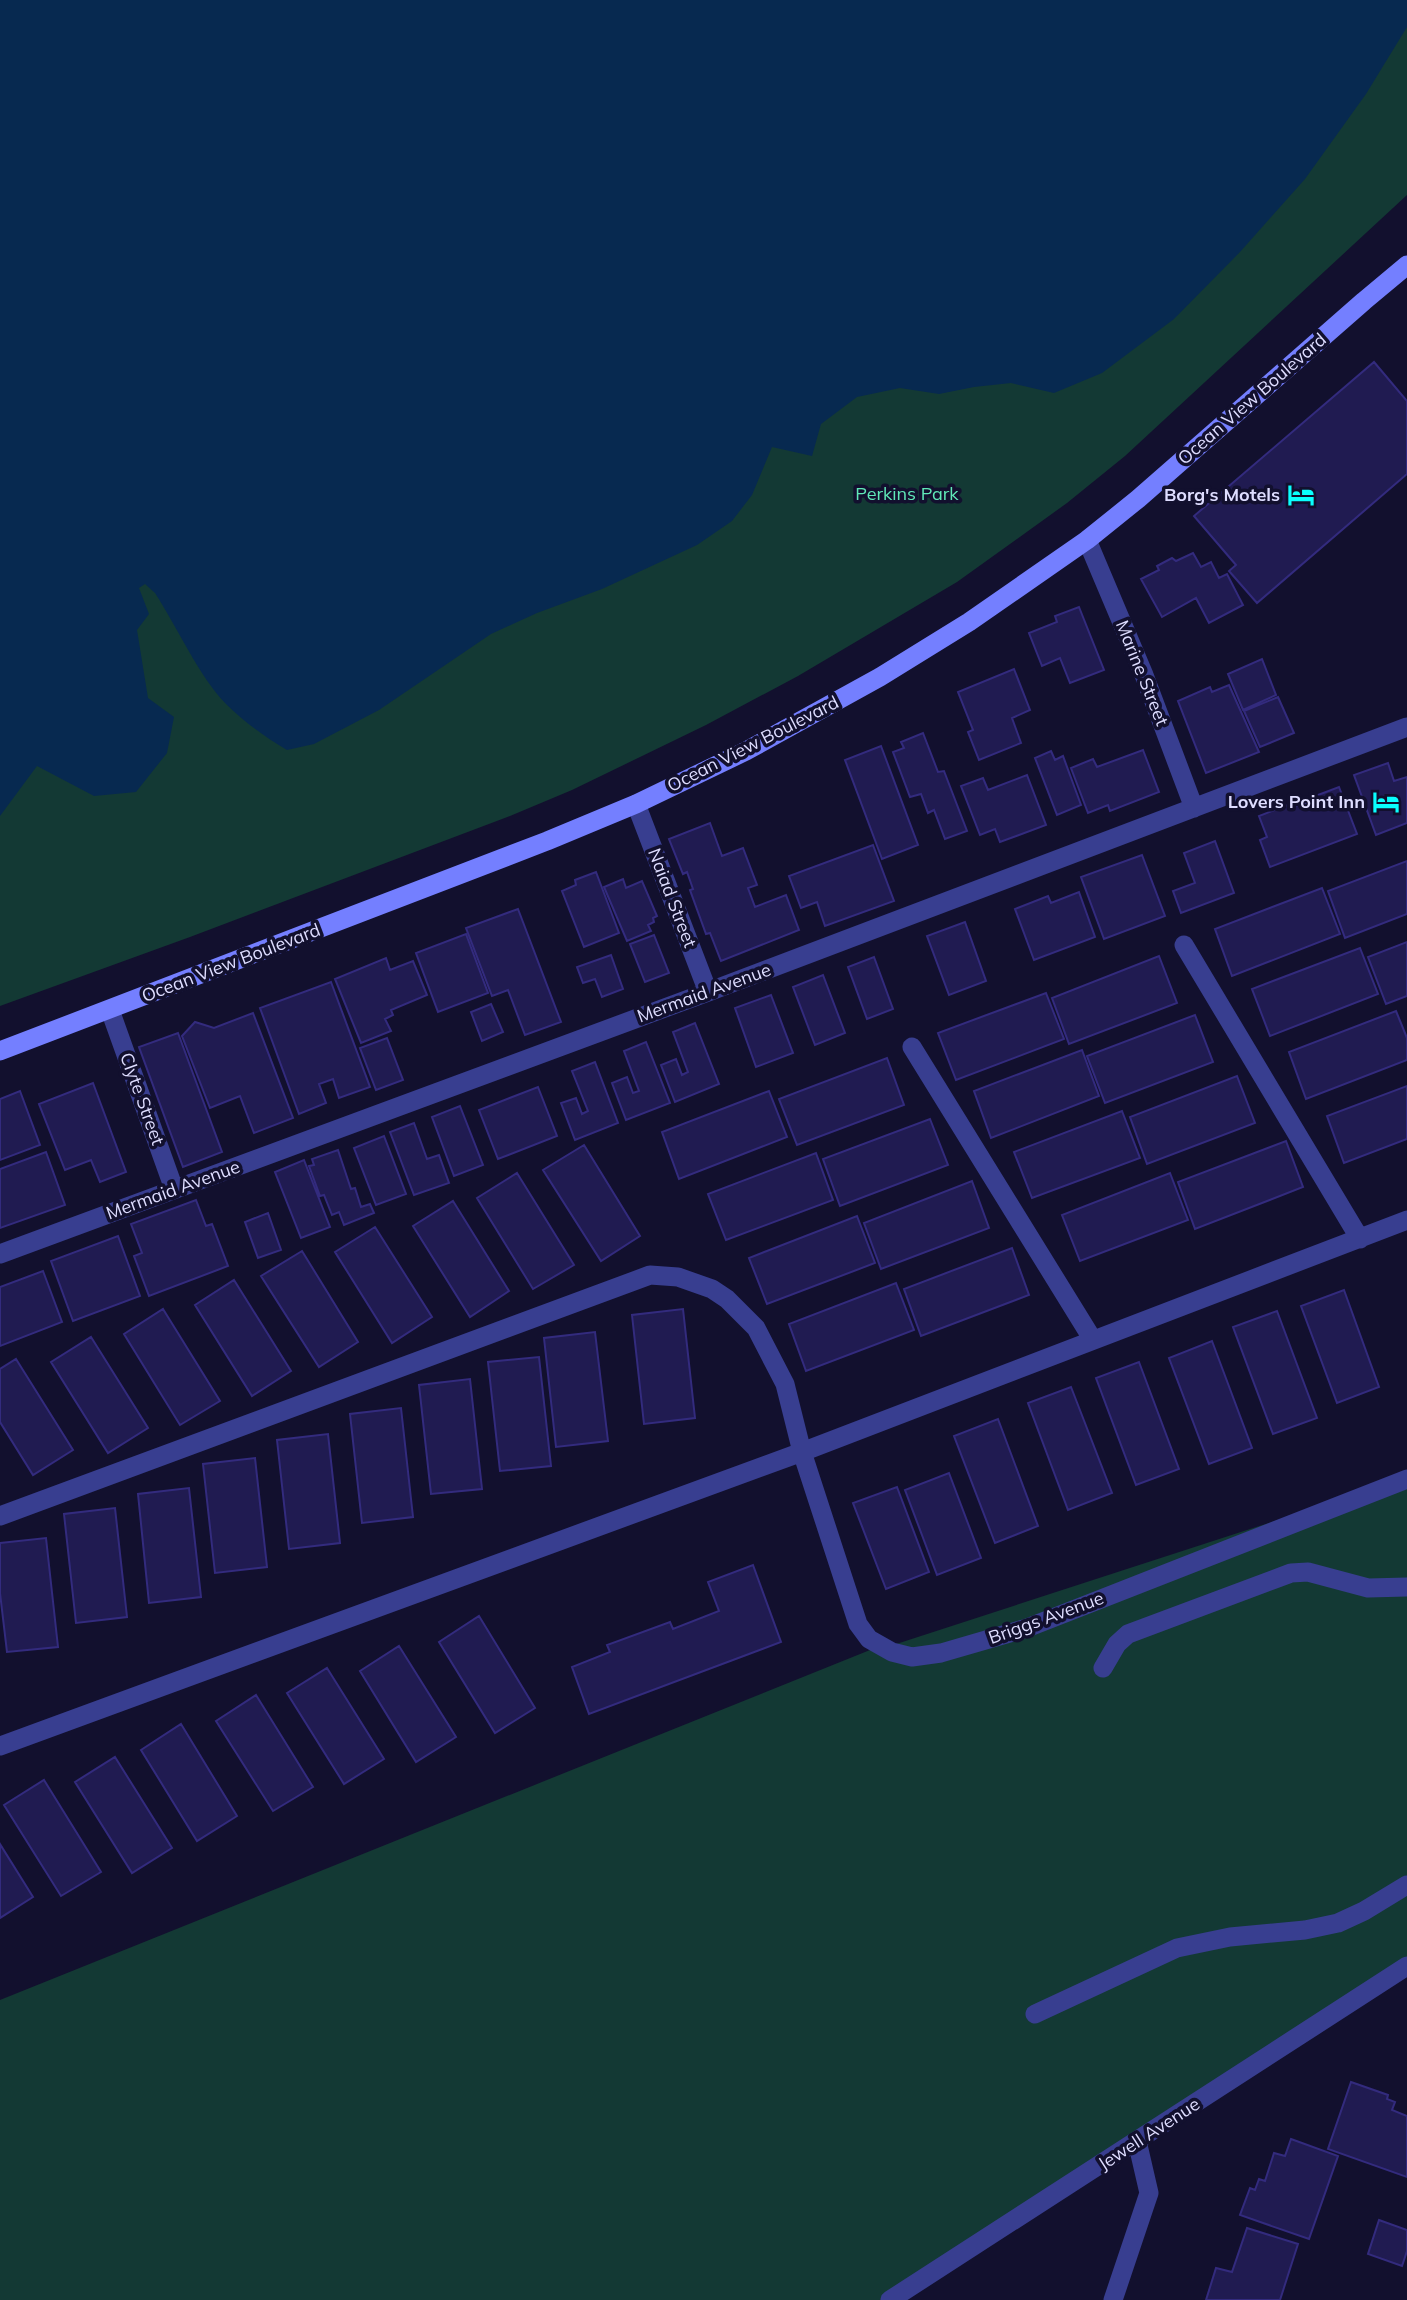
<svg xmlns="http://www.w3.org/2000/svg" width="1407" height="2300" font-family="Mulish,sans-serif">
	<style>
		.green { fill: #133934 }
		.water { fill: #072950 }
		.building { fill: #201b51; stroke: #332b7e; stroke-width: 2 }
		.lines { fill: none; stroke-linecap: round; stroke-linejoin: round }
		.service { stroke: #383e90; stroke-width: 19 }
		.minor { stroke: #383e90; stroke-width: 19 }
		.secondary { stroke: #747fff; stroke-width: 19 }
		.labels { text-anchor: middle; stroke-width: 7; stroke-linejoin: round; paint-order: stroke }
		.street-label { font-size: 18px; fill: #deddff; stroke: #12102e }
		.park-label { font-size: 18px; fill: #60e9b8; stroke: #12102e }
		.poi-label { font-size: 18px; font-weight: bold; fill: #deddff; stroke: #12102e; text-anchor: end }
	</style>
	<rect width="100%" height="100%" fill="#12102e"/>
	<!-- green -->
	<path class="green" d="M0,0h1407v195l-282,261 -58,47 -110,79 -159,94 -92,49 -134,65 -62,26 -320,121 -190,69z
		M1407,1478v490l-517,332h-890v-300l880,-354 4,2z"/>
	<!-- water -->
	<path class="water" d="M0,0h1407v27l-41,67 -61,85 -65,73 -66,67 -72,54 -48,20 -43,-10 -37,4 -35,7 -39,-6 -43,9 -36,27 -9,32 -40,-9 -20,48 -20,26 -35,24 -95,44 -65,24 -46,21 -112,76 -65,34 -27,6c-21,-12 -44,-29 -61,-46 -26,-26 -50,-79 -71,-111l-10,-9 -6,4 10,26 -12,16 11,68 26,19 -7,36 -31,39 -42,4 -57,-30 -37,50z"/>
	<!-- building -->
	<path class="building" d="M1374,362l33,39v73l-150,129 -28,-32 7,-6 -42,-49z
		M1193,553l8,14 10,-5 8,16 8,-4 16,31 -34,18 -13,-25 -34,19 -21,-38 18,-9 -2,-4 15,-8 4,3z
		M1079,607l25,63 -34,13 -10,-25 -18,8 -13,-33 28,-11 -2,-6z
		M1262,659l14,36 -33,15 -15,-36z
		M1014,669l16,41 -18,8 9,25 -42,17 -11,-28 5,-2 -15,-38z
		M1229,685l30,67 -53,21 -28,-72 32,-14 2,5z
		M1278,697l16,36 -34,14 -16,-36z
		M923,733l15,39 6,-1 23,60 -22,8 -11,-29 -6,3 -7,-19 -11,3 -17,-45 11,-4 -3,-6z
		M881,746l37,99 -36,14 -37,-99z
		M1143,750l16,42 -49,19 -2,-6 -20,8 -17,-45 22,-9 4,8z
		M1051,751l4,9 8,-4 18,49 -24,10 -22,-57z
		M1388,763l6,18 13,-4v46l-31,12 -22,-60z
		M1027,775l19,50 -46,17 -5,-13 -15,6 -19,-49 22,-8 5,12z
		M1339,787l18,47 -87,33 -10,-27 7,-3 -8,-21 34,-13 1,4 16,-6v-3z
		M710,823l12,33 21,-8 14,37 -9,3 7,19 31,-12 13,35 -78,31 -11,-28 -4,1 -16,-44 3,-1 -6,-17 -4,2 -14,-35z
		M1215,841l19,52 -53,20 -8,-22 22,-8 -11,-30z
		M873,845l21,56 -69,25 -8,-24 -16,6 -12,-32z
		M1142,855l23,61 -61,23 -23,-62z
		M1407,861v53l-62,24 -17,-47z
		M596,872l23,61 -35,14 -22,-56 14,-6 -1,-5z
		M623,879l3,9 16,-7 15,35 -4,2 1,4 -6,3 3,6 -24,10 -23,-54z
		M1322,888l18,46 -108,42 -17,-47z
		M1079,892l16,45 -61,23 -19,-51 33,-13 3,7z
		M518,909l43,113 -36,13 -17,-45 -16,6 -26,-68z
		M965,922l21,59 -37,14 -22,-59z
		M466,934l22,59 -50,19 -22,-59z
		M654,935l15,38 -24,9 -15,-38z
		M1407,942v54l-21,8 -18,-47z
		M1360,948l18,46 -108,42 -18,-47z
		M611,955l12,34 -21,8 -7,-18 -12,4 -6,-16z
		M1159,956l18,47 -108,41 -17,-46z
		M874,957l19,52 -26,10 -19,-52z
		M386,958l4,12 23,-9 14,34 -36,15 2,5 -8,4 6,12 -30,12 -26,-64z
		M823,975l22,58 -30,12 -22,-58z
		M331,982l39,105 -31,11 -6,-19 -14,5 7,19 -27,11 -39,-106z
		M1046,993l18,46 -108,41 -18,-47z
		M771,995l22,58 -37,14 -21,-59z
		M491,1004l12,28 -21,9 -11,-29z
		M1396,1011l11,27v22l-101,39 -17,-47z
		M253,1013l40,105 -39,15 -14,-37 -30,12 -28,-72 13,-14 19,6z
		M1195,1015l18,47 -108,41 -18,-47z
		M695,1023l24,61 -44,18 -14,-37 15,-6 6,16 6,-3 -15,-40z
		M178,1033l44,119 -39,15 -44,-120z
		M387,1038l16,42 -27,10 -16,-42z
		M646,1042l24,61 -44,17 -14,-37 15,-6 6,16 6,-2 -15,-40z
		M1082,1050l17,46 -108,42 -17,-47z
		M887,1058l17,47 -107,40 -18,-46z
		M595,1062l23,61 -43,17 -14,-37 15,-5 6,16 6,-3 -16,-40z
		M1237,1076l18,47 -108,41 -17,-47z
		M93,1083l33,89 -26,10 -9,-22 -26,10 -26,-66z
		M1407,1086v53l-63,24 -17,-47z
		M538,1087l19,49 -59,23 -19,-49z
		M20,1091l20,54 -40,15v-61z
		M769,1091l18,46 -108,42 -17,-47z
		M460,1106l23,59 -29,11 -22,-59z
		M1122,1111l18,47 -108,40 -18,-46z
		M930,1119l18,46 -108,41 -17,-47z
		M414,1123l13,36 12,-4 10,28 -35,12 -24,-63z
		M384,1136l22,58 -30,11 -22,-57z
		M1286,1141l17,46 -108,42 -17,-47z
		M584,1145l56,91 -39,25 -58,-91z
		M338,1150l13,39 4,-1 6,19 9,-3 4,9 -30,12 -5,-13 -7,3 -8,-20 -4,1 -11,-30 5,-1 -2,-6z
		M46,1152l19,53 -65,23v-59z
		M816,1153l17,47 -107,40 -18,-46z
		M304,1160l26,67 -29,11 -26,-66z
		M517,1173l57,92 -41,24 -56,-91z
		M1170,1173l18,47 -108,41 -18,-46z
		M972,1181l17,47 -108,41 -17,-46z
		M196,1200l10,26 6,-2 16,42 -79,30 -15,-40 8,-3 -11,-29z
		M453,1201l56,90 -39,26 -57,-91z
		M268,1213l13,37 -23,8 -13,-36z
		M857,1216l18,47 -108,41 -18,-46z
		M375,1227l57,90 -40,26 -57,-91z
		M118,1236l22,60 -67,25 -22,-60z
		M1012,1248l17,47 -108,41 -17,-47z
		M302,1251l56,91 -39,25 -58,-91z
		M43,1271l19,51 -62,24v-59z
		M234,1280l57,91 -39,25 -57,-91z
		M896,1283l18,47 -108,41 -17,-47z
		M1344,1290l35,97 -42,16 -36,-97z
		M163,1309l57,92 -40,24 -56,-91z
		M683,1309l12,109 -51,6 -12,-109z
		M1277,1311l40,107 -44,16 -40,-107z
		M595,1332l13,109 -52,6 -12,-109z
		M91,1337l57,91 -40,25 -57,-91z
		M1212,1341l40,107 -43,16 -40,-106z
		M539,1357l12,109 -51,5 -12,-109z
		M16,1359l57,91 -40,25 -33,-53v-53z
		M1139,1362l40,107 -43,16 -40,-107z
		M470,1379l12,110 -51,5 -12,-109z
		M1071,1387l41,106 -44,17 -40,-107z
		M401,1408l12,109 -51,6 -12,-109z
		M998,1419l40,107 -43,17 -41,-107z
		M328,1434l12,109 -51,6 -12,-109z
		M255,1458l12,109 -52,6 -12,-109z
		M949,1473l32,85 -44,17 -32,-85z
		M897,1487l32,85 -43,17 -33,-86z
		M189,1488l12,109 -52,6 -11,-109z
		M115,1508l12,109 -51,6 -12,-109z
		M46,1538l12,109 -51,5 -7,-59v-50z
		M753,1565l28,77 -192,72 -17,-47 38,-15 -3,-7 63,-23 3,7 46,-18 -11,-29z
		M479,1616l56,92 -40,25 -56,-91z
		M399,1646l57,91 -40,25 -56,-91z
		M327,1668l57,91 -40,25 -57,-91z
		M256,1695l57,92 -40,24 -57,-90z
		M181,1724l56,92 -40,25 -56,-91z
		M115,1757l57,91 -40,25 -57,-91z
		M44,1780l57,92 -40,24 -57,-91z
		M0,1844l33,53 -33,21z
		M1351,2082l37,13 -1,4 8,3 -3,8 15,6v61l-79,-28z
		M1291,2139l47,17 -29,83 -69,-24 10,-27 5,2 4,-11 6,2 9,-28 11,3z
		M1379,2220l28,10v21l-5,15 -34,-12z
		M1247,2228l51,16 -18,56h-74l10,-32 16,4z"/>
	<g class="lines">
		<!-- service -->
		<path class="service" d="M1103,1668l14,-24 11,-10 163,-61 17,-1 60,16 39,-1
			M1035,2014l142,-66 53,-11 75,-7 33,-7 26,-12 43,-26"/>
		<!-- minor -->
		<path class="minor" d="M1087,540l57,135 50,133
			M636,804l72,188
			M1184,945l176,294
			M110,1010l64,179
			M912,1047l181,293
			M0,1254l708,-262 699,-265
			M0,1516l650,-241 28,2 34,12 15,10 29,29 29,56 17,68 56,172 11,15 23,13 20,5 29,-4 86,-25 380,-149
			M0,1746l802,-294 605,-232
			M890,2300l517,-334
			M1113,2300l36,-107 -12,-52"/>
		<!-- secondary -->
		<path class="secondary" d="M0,1051l547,-210 89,-37 110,-53 134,-74 89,-55 118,-82 51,-41 226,-198 43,-36"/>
	</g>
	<!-- icons -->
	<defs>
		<symbol id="hotel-bare" viewBox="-9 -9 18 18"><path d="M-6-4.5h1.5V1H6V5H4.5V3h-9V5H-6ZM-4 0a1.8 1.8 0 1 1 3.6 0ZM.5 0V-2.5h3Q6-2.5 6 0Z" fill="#09fffe" stroke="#12102e" stroke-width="2.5" paint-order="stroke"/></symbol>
	</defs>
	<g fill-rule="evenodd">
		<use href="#hotel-bare" x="1282" y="476" width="38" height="38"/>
		<use href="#hotel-bare" x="1367" y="783" width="38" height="38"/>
	</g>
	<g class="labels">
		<!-- street labels -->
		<g class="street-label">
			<text transform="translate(1252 399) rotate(-41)" y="6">Ocean View Boulevard</text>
			<text transform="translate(1142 673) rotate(68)" y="6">Marine Street</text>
			<text transform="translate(753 744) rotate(-27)" y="6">Ocean View Boulevard</text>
			<text transform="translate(672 898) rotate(69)" y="6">Naiad Street</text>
			<text transform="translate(231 963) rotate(-21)" y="6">Ocean View Boulevard</text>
			<text transform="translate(704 993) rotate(-20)" y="6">Mermaid Avenue</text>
			<text transform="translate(142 1099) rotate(70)" y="6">Clyte Street</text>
			<text transform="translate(173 1190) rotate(-20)" y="6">Mermaid Avenue</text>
			<text transform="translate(1046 1618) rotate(-20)" y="6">Briggs Avenue</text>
			<text transform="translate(1149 2134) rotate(-33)" y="6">Jewell Avenue</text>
		</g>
		<!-- park labels -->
		<g class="park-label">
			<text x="907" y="500">Perkins Park</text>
		</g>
		<!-- poi labels -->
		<g class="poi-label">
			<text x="1280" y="501">Borg's Motels</text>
			<text x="1365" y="808">Lovers Point Inn</text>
		</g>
	</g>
</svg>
